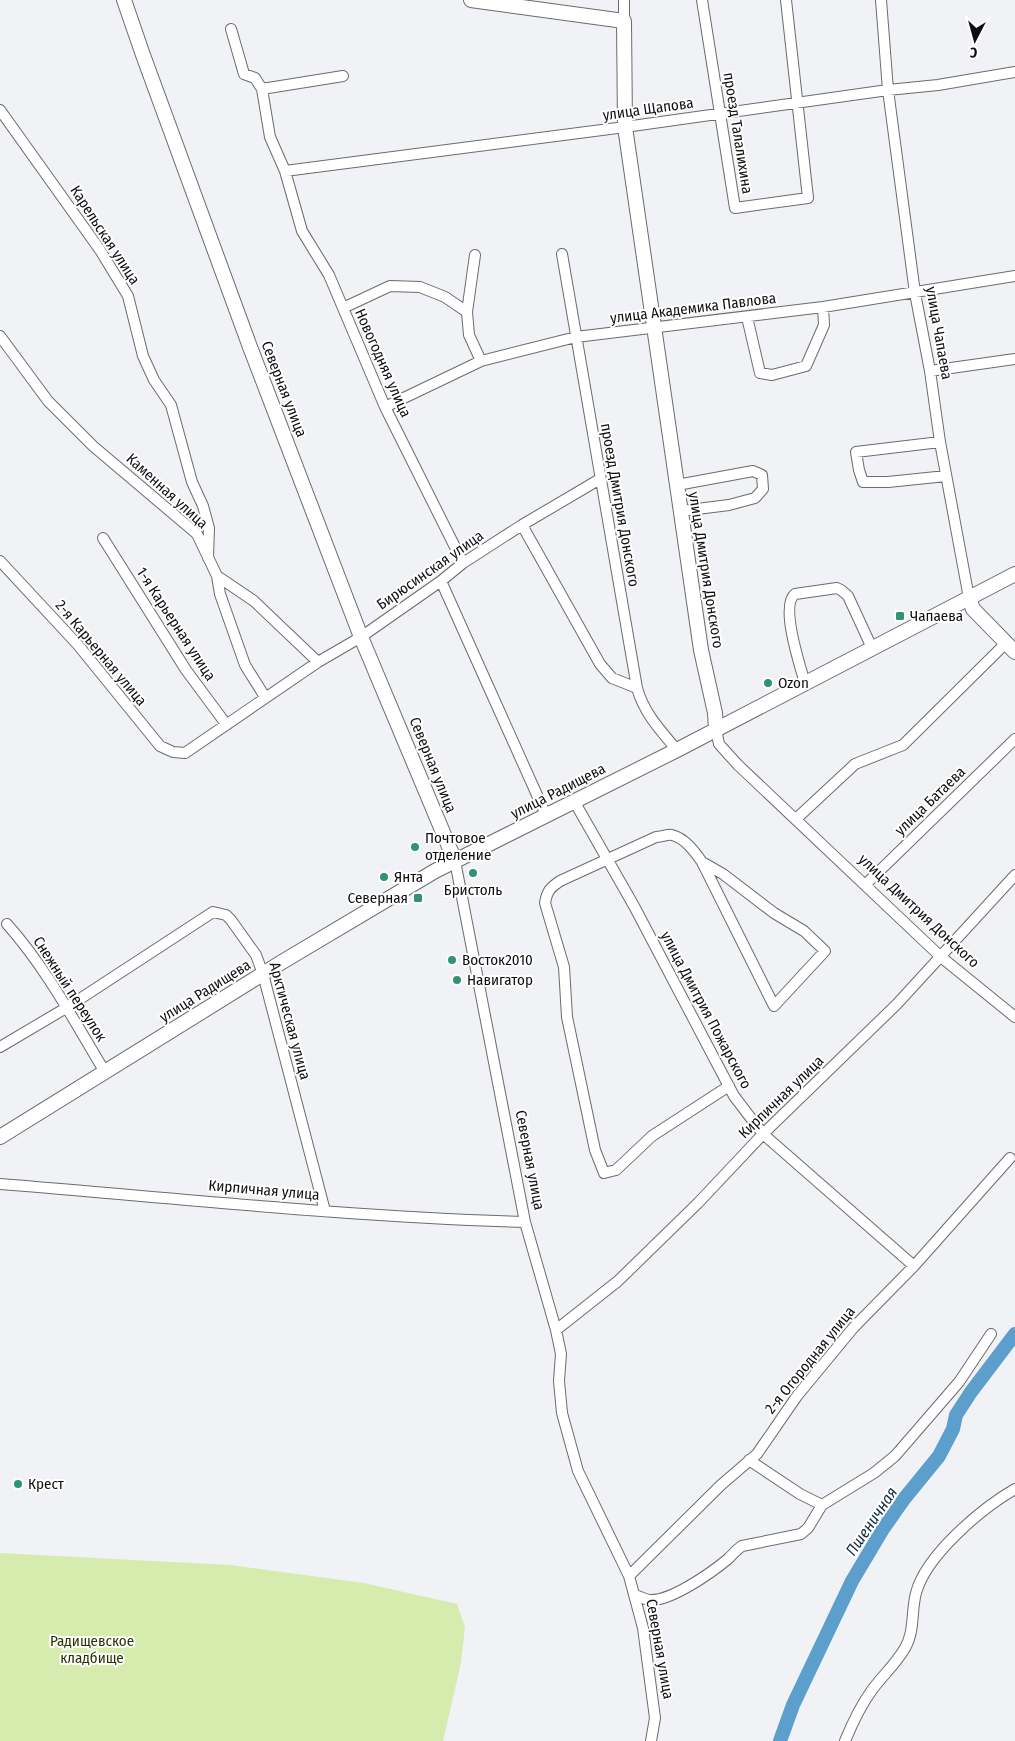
<svg xmlns="http://www.w3.org/2000/svg" width="1015" height="1741" font-family="'Fira Sans Condensed',sans-serif">
	<style>
		.green { fill: #d6ecae }
		.lines { fill: none; stroke-linecap: round; stroke-linejoin: round }
		.river { stroke: #5c9fcc; stroke-width: 14 }
		.street-casing { stroke: #6a6b6d; stroke-width: 12 }
		.secondary-casing { stroke: #6a6b6d; stroke-width: 16 }
		.street { stroke: #fff; stroke-width: 10 }
		.secondary { stroke: #fff; stroke-width: 14 }
		.poi-dot { fill: #2f9470; stroke: #fff; stroke-width: 2 }
		.labels { text-anchor: middle; stroke-width: 4; stroke-linejoin: round; paint-order: stroke }
		.street-label { font-size: 15px; fill: #0f0f10; stroke: #fff }
		.poi-label { font-size: 15px; fill: #0f0f10; stroke: #fff; text-anchor: start }
		.park-label { font-size: 15px; fill: #273500; stroke: #fff }
		.water-label { font-size: 16px; font-style: italic; fill: #0f2d41; stroke: #fff }
	</style>
	<rect width="100%" height="100%" fill="#f1f2f5"/>
	<!-- green -->
	<path class="green" d="M0,1553l230,12 134,18 93,21 8,23 -4,36 -18,78h-443z"/>
	<g class="lines">
		<!-- river -->
		<path class="river" d="M780,1741l13,-36 59,-124 31,-52 21,-30 35,-43 14,-27 3,-14 15,-23 44,-58"/>
		<defs>
			<path id="street" d="M702,0l33,208 73,-10 -22,-198
				M881,0l7,90 27,203 15,78 10,71 29,156
				M624,21v-21
				M231,29l13,45 11,4 7,11 8,48 15,34 17,60 27,44 56,132 78,156
				M262,89l81,-13
				M0,110l100,140 28,46 15,60 11,24 17,25 21,77 11,24 6,22 -1,30
				M285,171l340,-44 263,-37 50,-5 77,-13
				M562,254l75,434c7,25 23,42 40,62
				M475,255l-8,57 2,23 12,26
				M343,308l47,-22 30,1 25,10 22,15
				M747,317l13,56 12,2 34,-9 18,-41 -1,-18
				M0,336l48,65 45,45 104,88 20,42 3,18 25,71 20,32
				M930,371l85,-12
				M385,407l96,-46 95,-24 247,-30 192,-31
				M940,442l-84,10 3,18 4,12h25l58,-6
				M677,485l76,-14 9,4 1,14 -8,9 -26,7 -48,6
				M522,525l78,-46
				M103,538l83,132 40,54
				M0,561l78,84 82,101 13,6 12,1 133,-91 43,-25 80,-56 22,-18 59,-38 78,139 12,14 25,10
				M217,576l37,25 64,61
				M441,581l105,234
				M805,683c-5,-17 -25,-78 -10,-89l42,-6 4,2 7,6 24,52
				M716,729l3,15 19,21 203,192 74,60
				M574,801l60,105 100,190 29,38 151,132
				M796,819l59,-55 48,-19 102,-101
				M455,861l70,361 31,108 5,24 -2,27 3,32 16,58 51,105 14,52 12,90 -4,23
				M702,862c-7,-10 -17,-24 -30,-27 -4,-1 -11,2 -16,2l-96,44c-10,7 -13,10 -15,22l19,64 3,50 28,133 9,23 12,-3 36,-34 77,-50
				M702,862l21,12 51,39 30,18 21,20 -51,55z
				M865,885l150,-146
				M7,924c40,45 67,97 98,148
				M0,1047l66,-39 147,-96 13,3 5,5 25,35 7,19 62,237
				M0,1184c175,14 350,33 525,38
				M556,1330l62,-49 80,-78 65,-69 134,-130 118,-129
				M749,1460l51,34 22,11
				M629,1576l92,-91 36,-31 40,-58 57,-69 60,-61 96,-108
				M634,1595c5,1 10,4 15,5 21,2 62,-27 79,-41 5,-5 8,-9 14,-13l59,-12 7,-6 14,-23 52,-32 21,-17 64,-74 32,-48
				M845,1741c7,-17 16,-36 27,-51 10,-14 24,-26 33,-42 10,-17 6,-37 11,-55 10,-38 66,-85 99,-104"/>
			<path id="secondary" d="M124,0l19,55 107,292 111,290 94,224
				M471,0l153,21 1,106 76,523 14,63 1,16
				M969,598l4,11 42,43
				M0,1137l282,-175 153,-91 242,-121 338,-176"/>
		</defs>
		<!-- street casing -->
		<use href="#street" class="street-casing"/>
		<!-- secondary casing -->
		<use href="#secondary" class="secondary-casing"/>
		<!-- street -->
		<use href="#street" class="street"/>
		<!-- secondary -->
		<use href="#secondary" class="secondary"/>
	</g>
	<!-- markers -->
	<g class="poi-dot">
		<rect x="895" y="611" width="10" height="10" rx="2.5"/>
		<circle cx="768" cy="683" r="5"/>
		<circle cx="415" cy="847" r="5"/>
		<circle cx="473" cy="873" r="5"/>
		<circle cx="384" cy="877" r="5"/>
		<rect x="413" y="893" width="10" height="10" rx="2.5"/>
		<circle cx="452" cy="960" r="5"/>
		<circle cx="457" cy="980" r="5"/>
		<circle cx="18" cy="1484" r="5"/>
	</g>
	<g class="labels">
		<!-- street labels -->
		<g class="street-label">
			<text transform="translate(648 109) rotate(-8)" y="5">улица Щапова</text>
			<text transform="translate(738 133) rotate(81)" y="5">проезд Талалихина</text>
			<text transform="translate(105 235) rotate(57)" y="5">Карельская улица</text>
			<text transform="translate(693 308) rotate(-7)" y="5">улица Академика Павлова</text>
			<text transform="translate(939 333) rotate(80)" y="5">улица Чапаева</text>
			<text transform="translate(383 363) rotate(66)" y="5">Новогодняя улица</text>
			<text transform="translate(284 389) rotate(69)" y="5">Северная улица</text>
			<text transform="translate(167 491) rotate(42)" y="5">Каменная улица</text>
			<text transform="translate(620 505) rotate(80)" y="5">проезд Дмитрия Донского</text>
			<text transform="translate(430 570) rotate(-35)" y="5">Бирюсинская улица</text>
			<text transform="translate(706 570) rotate(81)" y="5">улица Дмитрия Донского</text>
			<text transform="translate(176 624) rotate(57)" y="5">1-я Карьерная улица</text>
			<text transform="translate(101 653) rotate(50)" y="5">2-я Карьерная улица</text>
			<text transform="translate(433 765) rotate(68)" y="5">Северная улица</text>
			<text transform="translate(558 791) rotate(-27)" y="5">улица Радищева</text>
			<text transform="translate(930 801) rotate(-44)" y="5">улица Батаева</text>
			<text transform="translate(919 911) rotate(43)" y="5">улица Дмитрия Донского</text>
			<text transform="translate(70 989) rotate(57)" y="5">Снежный переулок</text>
			<text transform="translate(205 991) rotate(-32)" y="5">улица Радищева</text>
			<text transform="translate(706 1010) rotate(62)" y="5">улица Дмитрия Пожарского</text>
			<text transform="translate(290 1021) rotate(75)" y="5">Арктическая улица</text>
			<text transform="translate(781 1097) rotate(-44)" y="5">Кирпичная улица</text>
			<text transform="translate(530 1160) rotate(79)" y="5">Северная улица</text>
			<text transform="translate(264 1190) rotate(5)" y="5">Кирпичная улица</text>
			<text transform="translate(810 1360) rotate(-51)" y="5">2-я Огородная улица</text>
			<text transform="translate(660 1649) rotate(80)" y="5">Северная улица</text>
		</g>
		<!-- poi labels -->
		<g class="poi-label">
			<text x="910" y="621">Чапаева</text>
			<text x="778" y="688">Ozon</text>
			<text x="425" y="843">Почтовое<tspan x="425" dy="17">отделение</tspan></text>
			<text x="394" y="882">Янта</text>
			<text x="473" y="895" text-anchor="middle">Бристоль</text>
			<text x="408" y="903" text-anchor="end">Северная</text>
			<text x="462" y="965">Восток2010</text>
			<text x="467" y="985">Навигатор</text>
			<text x="28" y="1489">Крест</text>
		</g>
		<!-- park labels -->
		<g class="park-label">
			<text x="92" y="1646">Радищевское<tspan x="92" dy="17">кладбище</tspan></text>
		</g>
		<!-- water labels -->
		<g class="water-label">
			<text transform="translate(871 1521) rotate(-56)" y="6">Пшеничная</text>
		</g>
	</g>
	<!-- north arrow -->
	<g transform="translate(975 40) rotate(186)" stroke="#ffffff" stroke-width="4" paint-order="stroke">
	<path d="M0-4L9 19L0 12L-9 19Z" fill="#0f0f10"/>
	<text y="-8" font-size="14" font-weight="bold" text-anchor="middle" fill="#0f0f10">С</text>
	</g>
</svg>
